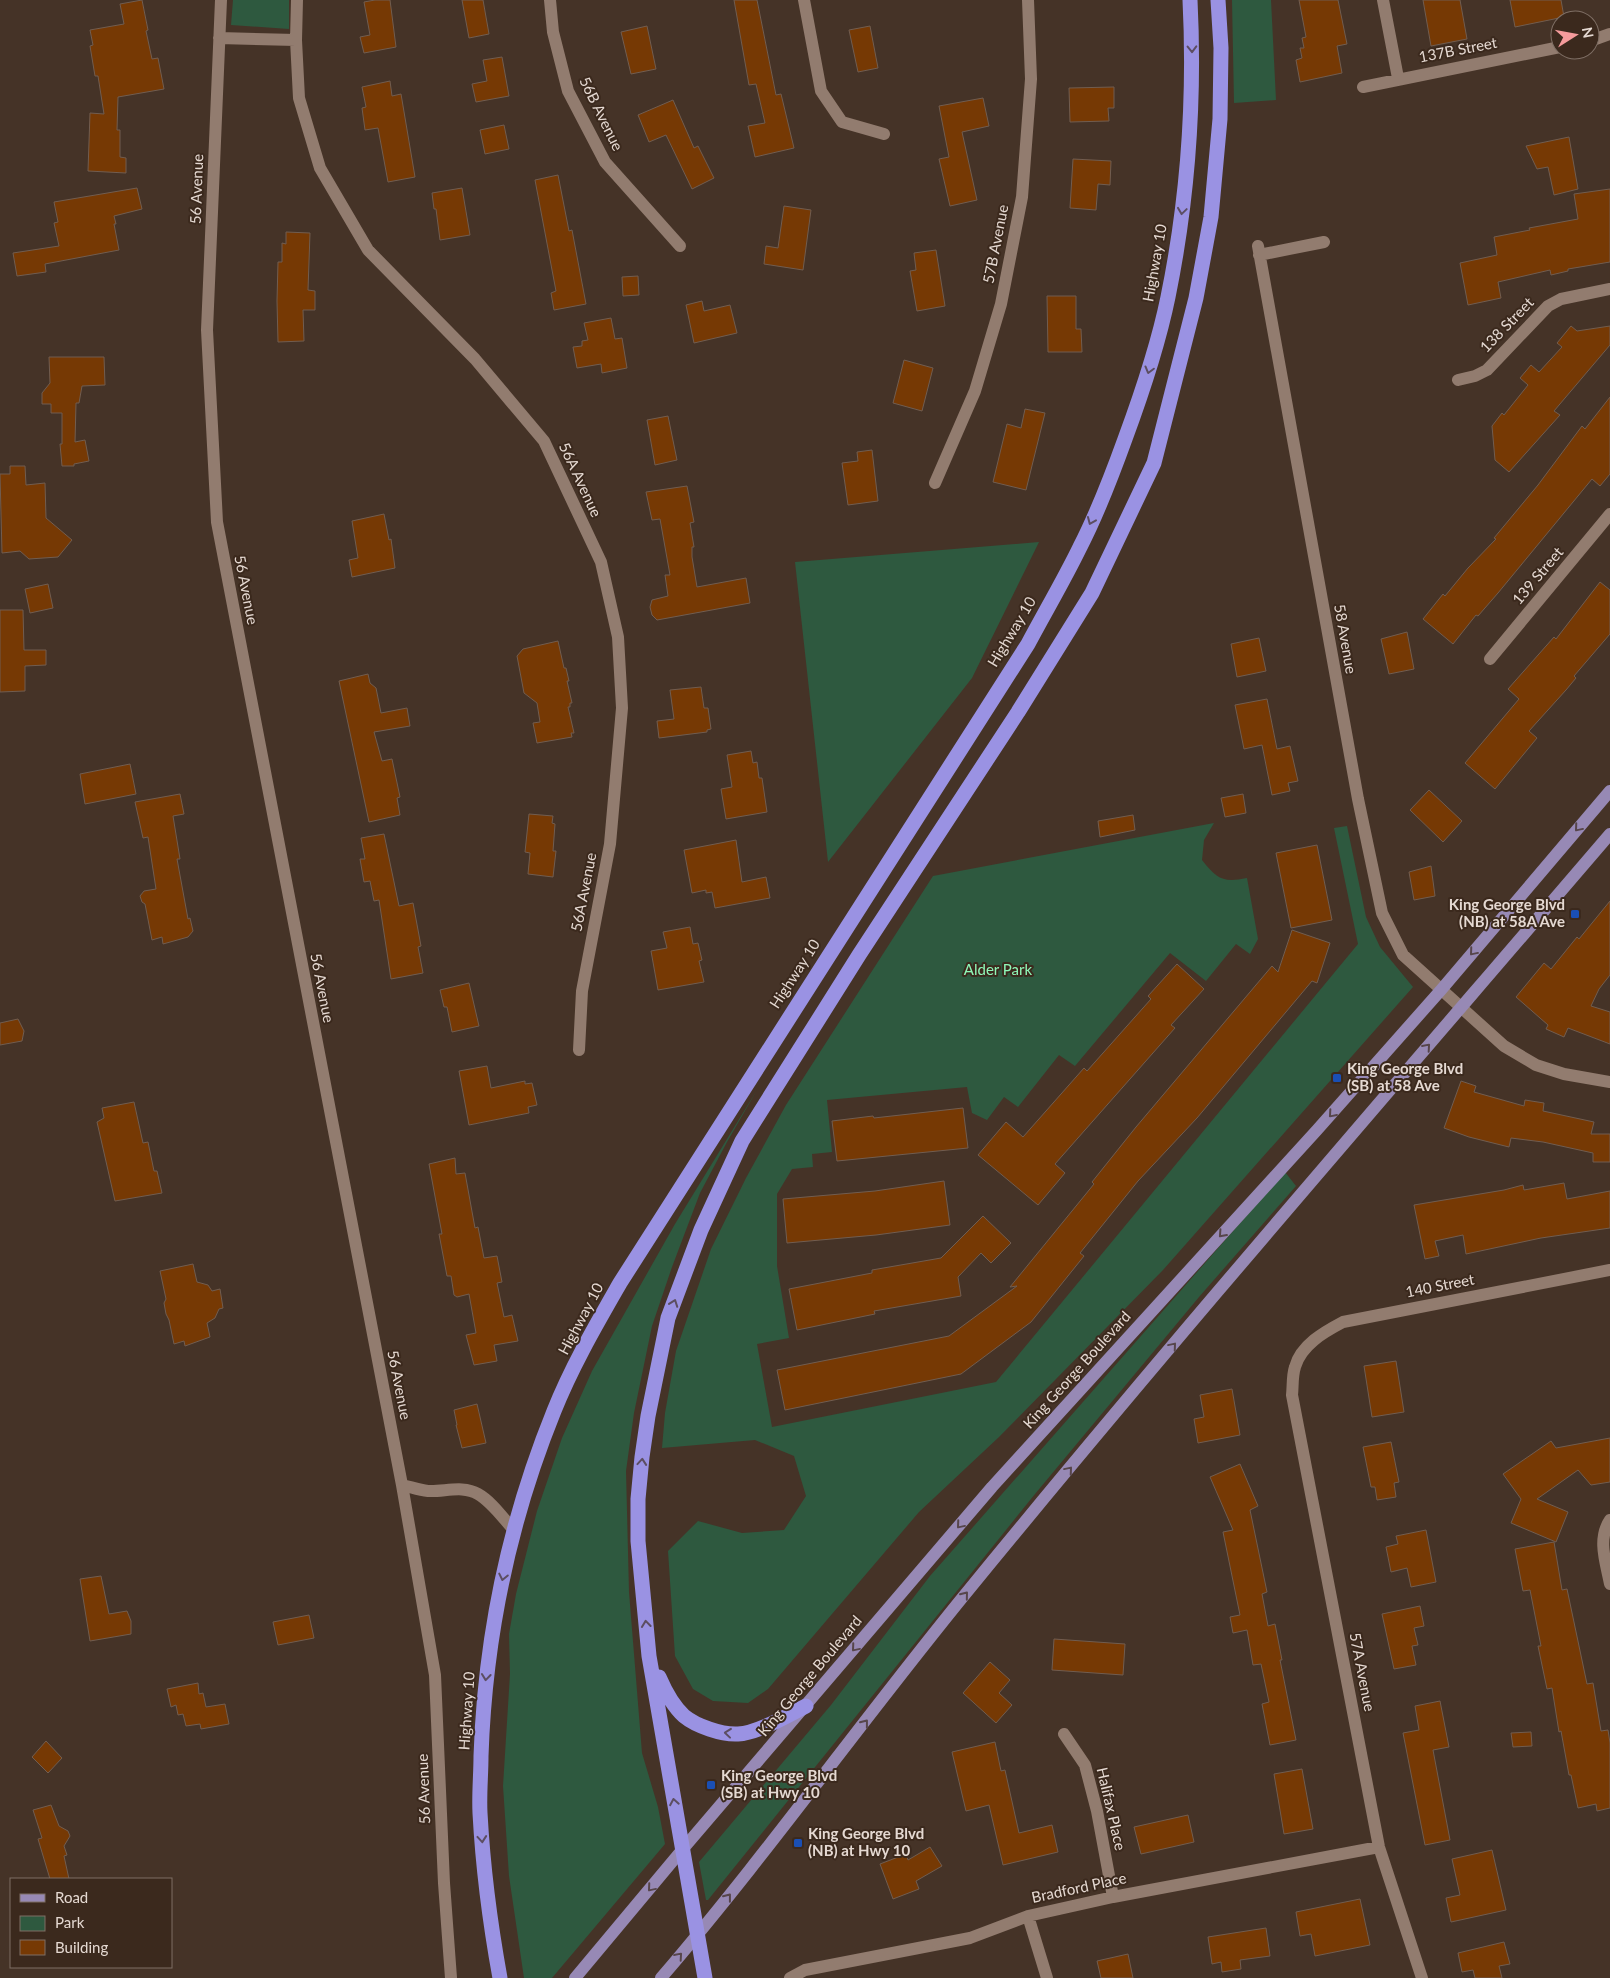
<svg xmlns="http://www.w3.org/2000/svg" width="1610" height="1978" font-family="Lato,sans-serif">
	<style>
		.green { fill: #2e593f }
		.building { fill: #763904; stroke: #715d50 }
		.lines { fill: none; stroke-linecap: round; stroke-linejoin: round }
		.street { stroke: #927c6f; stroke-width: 12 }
		.primary { stroke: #9789b5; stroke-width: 12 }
		.highway { stroke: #9a92e3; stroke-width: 15 }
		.oneway { stroke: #5c4e62 }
		.oneway2 { stroke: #57464b }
		.transit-dot { fill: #1a4fb4; stroke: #3b291d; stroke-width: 2 }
		.labels { text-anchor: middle; stroke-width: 4; stroke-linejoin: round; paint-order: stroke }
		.street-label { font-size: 15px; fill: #e5d9d2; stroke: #3b291d }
		.poi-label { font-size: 15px; font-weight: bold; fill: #e5d9d2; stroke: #3b291d; text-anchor: start }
		.park-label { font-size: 15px; fill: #8ff8b8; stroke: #3b291d }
	</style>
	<rect width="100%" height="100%" fill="#453327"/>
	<!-- green -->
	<path class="green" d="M233,0h56v29l-58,-4z
		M1232,0h39l5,100 -42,3z
		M1039,542l-67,136 -144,184 -33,-300z
		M1214,823l-10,17 -2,20c15,19 21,23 45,18l11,61 -8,15 -14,-10 -30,37 -36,-28 -95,113 -16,-11 -41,52 -14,-10 -17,23 -15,-7 -5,-26 -140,13 5,52 -20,2 1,13 -21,2 -15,25v72l12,72 -32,6 15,83 224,-45 362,-438 -24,-116 13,-2 19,91 14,30 33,40 -250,283 -164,167 -80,75 -151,177 -20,14 -35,-2 -20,-12 -18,-33 -7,-105 30,-30 44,12 42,-3 22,-34 -12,-40 -39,-16 -93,8 3,-35 11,-62 35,-102 35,-71 40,-73 147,-229z
		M757,1090l-30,52 -27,51 -28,74 -20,59 -18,87 -8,58 3,121 13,161 16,54 7,37 -113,134h-28l-15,-102 -6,-90 7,-112 -1,-40 7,-40 21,-83 25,-73 30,-67 83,-147z
		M1285,1172l11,14 -97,111 -164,197 -327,406h-2l-7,-38 132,-157 99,-129z"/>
	<!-- building -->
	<path class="building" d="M142,0l6,30 -2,1 6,28 6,-1 6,31 -46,8 -1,33h3v27l6,1v15l-38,-2 2,-58 14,1 -6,-38h-3l-5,-30 3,-1 -3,-15 34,-6 -4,-20z
		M375,0h15l6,47 -32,6 -4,-16 10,-2 -6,-33z
		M462,0h21l6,34 -20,4z
		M734,0h23l19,95 5,-1 13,54 -39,9 -7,-31 17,-3 -9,-39 -7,1z
		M1299,0h39l9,44 -10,2 5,27 -42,9 -4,-22 6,-2 -2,-10h4l-2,-10 4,-1z
		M1423,0h37l7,39 -36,7z
		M1510,0h51l3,17 -49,10z
		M647,26l9,43 -25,5 -10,-42z
		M870,26l8,42 -20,4 -9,-42z
		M502,57l7,39 -33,6 -4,-18 15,-3 -4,-21z
		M390,81l2,15 9,-2 14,83 -27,5 -10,-54 -13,2 -3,-22 4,-1 -4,-20z
		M1114,87v21h-6l1,13 -39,1 -1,-34z
		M983,98l6,28 -27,6 15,68 -27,6 -11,-47 10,-2 -10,-51z
		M673,100l21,48 4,-2 16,32 -22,11 -26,-54 -17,7 -11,-27z
		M504,125l5,24 -24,5 -5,-24z
		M1569,137l9,52 -24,6 -6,-28 -11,2 -11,-23z
		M1073,159l38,2 -1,24 -12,-1 -2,26 -26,-2z
		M558,175l11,56 3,-1 14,74 -32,6 -3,-17 5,-2 -21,-111z
		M137,188l5,21 -28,7 2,8h-2l5,26 -74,14 1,8 -29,4 -4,-23 46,-7 -5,-23 4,-1 -4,-20z
		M462,188l8,47 -30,5 -4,-31h-2l-2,-16z
		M1610,189v73l-42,7v2l-17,4 -1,-5 -52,12 3,16 -33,7 -8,-42 37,-8 -3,-18 36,-7 -1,-2 49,-9 -4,-25z
		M784,206l27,4 -8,60 -39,-6 2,-18 12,2z
		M286,232l24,1 -2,57 7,1v19h-12l1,31 -26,1 -1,-41 1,-39h4v-19l4,1z
		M936,250l9,56 -28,5 -7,-40 6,-1 -2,-17z
		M638,276l1,19 -16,1 -1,-19z
		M1047,296h29v33h5l1,23h-34z
		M702,301l2,10 26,-6 7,28 -43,10 -8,-38z
		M611,318l4,21 7,-1 5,30 -25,5 -1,-9 -24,4 -4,-21 9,-1v-5l6,-1 -4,-17z
		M1571,326l6,5 33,-5v19l-56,66 6,4 -51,57 -14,-12 -3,-34 10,-13 2,2 24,-30 -8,-7 11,-13 8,7 23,-25 -5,-4z
		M49,357h55l1,28 -23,1 -3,17h-3l-1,39 10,-2 4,21 -15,3v2h-12l-2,-22h2v-31h-11v-9h-9v-11l8,-10z
		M904,360l29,8 -11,43 -29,-8z
		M1610,397v77l-10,12 -8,-7 -94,114 -20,23 -2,-1 -23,29 -30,-25 20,-25 2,2 23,-28 28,-29 -2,-1 44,-53 44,-59 3,3z
		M1025,409l20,4 -19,77 -33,-8 14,-58 14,4z
		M668,416l9,44 -22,5 -8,-45z
		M872,450l6,51 -30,4 -6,-42 16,-2 -1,-9z
		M10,466h15l1,19 19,-2 1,35 26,22 -14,17 -29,2 -9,-8 -18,2 -2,-79h10z
		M687,486l7,36 -4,1 4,24h-2v10l5,30 49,-9 4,25 -93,17 -5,-5 -2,-8 2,-7 16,-4 -3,-21h5l-10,-56 -8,1 -6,-28z
		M384,514l5,26 2,-1 4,29 -43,9 -3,-17 9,-2 -6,-37z
		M1600,582l10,8v44l-36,42 2,2 -10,12 -37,41 8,7 -42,51 -30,-26 54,-64 -11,-10 46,-52 2,2z
		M48,584l5,24 -23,5 -5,-24z
		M0,610h23l1,40h22v15l-21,1v25l-25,1z
		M1407,632l7,37 -25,5 -8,-35z
		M1259,638l7,33 -29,6 -6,-33z
		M558,641l6,27h2l3,13h-2l5,22h-2v4h-2l6,26h-3l1,4 -35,6 -4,-20 7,-1 -3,-19 -13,-10 -7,-37 6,-7z
		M368,674l2,9 6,5 5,25 26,-5 3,18 -36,6 8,29 10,-2 8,38 -3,1 3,17 -31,7 -30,-141z
		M701,687l3,21h4l3,21 -4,1v2l-48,6 -2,-17 17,-2 -4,-29z
		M1267,699l10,50 13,-3 8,35 -10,2 2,8 -18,4 -10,-50 -18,4 -9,-44z
		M751,751l2,12 4,-1 2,16h3l5,34 -41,7 -5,-30 11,-2 -5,-32z
		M130,764l6,30 -51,10 -5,-30z
		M1429,790l33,31 -19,21 -33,-32z
		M180,794l4,20 -11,2 7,43h-3l11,60 2,-1 3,13 -5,6 -25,7 -1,-7 -10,3 -7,-36 -3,-2 -2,-6 4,-5 12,-2 -8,-52 -5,1 -8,-36z
		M1243,794l3,19 -21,4 -4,-19z
		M529,814l24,2 -1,7 3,1 -2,27h3l-3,26 -25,-3 2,-21 -5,-1z
		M1133,815l2,15 -35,7 -2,-16z
		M384,834l15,72 14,-3 8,43 -3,1 5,26 -32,6 -12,-79 -5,1 -4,-20 -6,1 -4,-23h5l-4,-21z
		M736,840l6,42 24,-5 4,21 -55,10 -3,-16 -6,1v-3l-14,3 -8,-43z
		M1317,845l15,75 -41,8 -15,-75z
		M1431,866l4,30 -21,4 -5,-28z
		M1610,901v74l-11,14 -8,17 19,6v32l-42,-16 -4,9 -18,-8 2,-4 -32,-28 28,-34 7,6 26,-32 2,2z
		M690,927l3,17 5,-1 4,17 -3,1 5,21 -46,8 -7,-39 16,-3 -4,-16z
		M1292,930l38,13 -13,40 -5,-2 -115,137 -59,63 -58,72 4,3 -53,66 -70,52 -176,36 -8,-40 172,-34 68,-50 -7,1 84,-103 -2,-2 44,-55 136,-161 6,6z
		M1177,964l27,25 -33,36 4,3 -120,136 10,9 -27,32 -60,-50 28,-33 17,15 61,-69 3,3 64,-72 -3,-3z
		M469,983l10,43 -27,6 -5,-25h-3l-4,-17z
		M18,1019l6,12 -2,10 -22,4v-22z
		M487,1066l4,22 34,-7v3l7,-1 5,22 -9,2 1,6 -60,12 -10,-54z
		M1461,1081l15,5 -2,6 50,14 1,-6 19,3 -1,8 51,11 -3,12h19v28h-17v-9l-50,-11 -32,-4 -2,9 -40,-10 -25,-9z
		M134,1102l9,41 5,-1 6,29h3l5,22 -47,8 -18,-79 7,-4 -2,-10z
		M963,1108l5,40 -131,13 -5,-40 41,-5 1,2z
		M455,1158l1,16 9,-1 10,55 3,-1 6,31 13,-2 5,26 -5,1 7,34 8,-2 6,26 -24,4 3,16 -23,4 -8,-30 10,-2 -7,-39 -12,3 -3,-2 -3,-19h-4l-8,-42h3l-13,-70z
		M944,1181l6,44 -74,10 -89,8 -4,-44 92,-8z
		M1564,1183l3,16 43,-8v37l-69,10 -75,16 -3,-19 -28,6 4,15 -14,3 -11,-54 90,-15 19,-5 1,5z
		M983,1216l28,27 -20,20 -10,-10 -23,24 3,19 -87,15 1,3 -78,16 -8,-41 83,-16v-3l69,-12z
		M193,1264l4,18 11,3 4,6 8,-2 3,19 -4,1 -4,9 -8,5 3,14 -25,9 -1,-5 -10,3 -5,-24 -3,-6 -2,-11 2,-4 -6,-28z
		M1396,1361l8,51 -32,5 -8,-51z
		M1232,1389l8,46 -42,8 -4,-24 10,-2 -4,-22z
		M477,1404l9,39 -24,5 -6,-23h1l-3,-15z
		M1610,1438v44l-19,3 -13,-15 -41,29 31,13 -12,30 -45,-19 10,-24 -18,-25 48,-33 5,7z
		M1391,1442l8,40 -5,1 2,14 -19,3 -2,-13h-4l-8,-40z
		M1240,1464l18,42 -8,4 17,82 -5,2 6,32 7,-2 7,36h-2l16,80 -26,5 -8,-41 7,-2 -8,-38 -8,1 -6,-35 -14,3 -3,-16 10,-2 -17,-83 10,-2 -23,-53z
		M1426,1530l10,52 -25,5 -4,-19 -16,4 -5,-25 12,-3 -2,-8z
		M1554,1542l8,48 5,-1 20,95 6,-1 8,48 7,-1 2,13v65l-13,3 -1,-7 -18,4 -7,-33h-2l-8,-44 -2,1 -7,-44 -5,1 -9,-43h3l-11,-56 -7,1 -8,-42z
		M101,1576l8,38 18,-3 4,10v13l-41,7 -10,-62z
		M1420,1606l4,20 -10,2 4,17 -6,1 4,19 -22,4 -12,-55z
		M309,1615l5,23 -36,7 -5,-23z
		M1054,1639l71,5 -2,31 -71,-5z
		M990,1662l20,18 -11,13 13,12 -16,18 -33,-30z
		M198,1683l1,11 4,-1 3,14 19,-3 4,20 -28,5 -1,-5 -14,2 -3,-12 -5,1 -2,-10 -5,2 -4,-18z
		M1440,1701l9,46 -16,3 17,90 -25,5 -22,-112 16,-3 -4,-24z
		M1531,1732l1,14 -19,1 -2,-14z
		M46,1741l16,17 -14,15 -16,-16z
		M995,1742l6,29 4,-1 14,63 33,-8 6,27 -55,13 -14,-60 -23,6 -14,-59z
		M1302,1769l11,60 -29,5 -10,-60z
		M51,1805l8,21 9,5 2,5 -6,10 3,9 -3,1 5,23h-19l-12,-40 4,-1 -9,-28z
		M1188,1815l6,27 -53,12 -7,-27z
		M930,1847l12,19 -26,15 3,8 -26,10 -13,-35 26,-10 2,6z
		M1492,1850l14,60 -55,12 -5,-24 14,-3 -8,-36z
		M1360,1899l10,46 -55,11 -4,-22 -11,2 -4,-24z
		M1266,1928l4,28 -30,4 1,9 -19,3 -1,-10 -9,2 -4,-27z
		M1504,1942l6,22 -11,2 3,12h-27l-2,-8 -11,2 -4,-19z
		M1128,1954l5,24h-32l-4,-17z"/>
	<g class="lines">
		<!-- street -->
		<path class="street" d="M221,0l-14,330 10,192 185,963 33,190 9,208 7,95
			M297,0l-1,40 3,58 21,70 48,82 107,109 69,82 57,121 17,75 4,71 -12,136 -28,147 -3,59
			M550,0l3,32 15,59 37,71 75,84
			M804,0l17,91 21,31 42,12
			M1383,0l15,78
			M219,38l77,2
			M1590,41l20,-7
			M1363,87l197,-40
			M1258,246l100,553 24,114 21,42 101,91 32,19 28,9 46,8
			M1259,255l65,-13
			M1458,380l17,-4 12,-6 61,-64 13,-7 49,-10
			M935,483l40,-92 26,-87 21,-107 9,-118 -3,-79
			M1490,659l120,-145
			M402,1485c9,2 17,5 26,6 16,1 35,-6 50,3 14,8 24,23 35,35
			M1610,1520c-13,19 -4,43 0,64
			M1064,1734l21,31 12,46 16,86
			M1028,1916l19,62
			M790,1978l15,-8 165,-32 58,-22 85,-19 266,-50
			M1422,1978l-43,-131 -87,-452c1,-8 0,-19 3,-28 6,-22 29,-35 48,-45l267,-52"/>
		<!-- primary -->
		<path class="primary" d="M575,1978l107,-128 310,-363 325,-357 124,-140 169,-199
			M661,1978c107,-125 202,-259 306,-386 210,-257 428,-507 643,-758"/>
		<!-- highway -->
		<path class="highway" d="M659,1677c6,14 13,28 25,39 12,10 38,19 54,18 20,-1 50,-19 68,-28
			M500,1978c-10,-55 -17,-109 -20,-165 -1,-19 1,-38 1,-57 4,-120 28,-234 73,-345 18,-45 42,-86 66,-128l408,-639c17,-32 36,-64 52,-97 18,-35 32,-72 45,-108 17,-46 33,-93 43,-142 20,-98 27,-197 22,-297
			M705,1978l-56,-322 -11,-115v-42l4,-42 6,-41 20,-98 33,-88 41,-89 117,-186 159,-243 74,-119 62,-130 42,-165 15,-81 9,-98 1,-71 -3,-48"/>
	</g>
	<!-- one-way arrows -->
	<defs><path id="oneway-chevron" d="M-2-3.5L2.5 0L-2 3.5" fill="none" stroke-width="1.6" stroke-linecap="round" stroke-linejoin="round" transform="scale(1.25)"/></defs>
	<g class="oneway">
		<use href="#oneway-chevron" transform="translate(1192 49) rotate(89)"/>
		<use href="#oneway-chevron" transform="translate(1182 211) rotate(98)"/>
		<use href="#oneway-chevron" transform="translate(1149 370) rotate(105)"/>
		<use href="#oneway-chevron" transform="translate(1091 521) rotate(113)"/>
		<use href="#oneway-chevron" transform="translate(674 1303) rotate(-70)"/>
		<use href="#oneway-chevron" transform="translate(642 1462) rotate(-85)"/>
		<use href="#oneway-chevron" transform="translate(503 1577) rotate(102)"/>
		<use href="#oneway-chevron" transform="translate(646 1624) rotate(-96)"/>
		<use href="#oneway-chevron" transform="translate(486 1677) rotate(96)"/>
		<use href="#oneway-chevron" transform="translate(728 1733) rotate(-174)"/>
		<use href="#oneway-chevron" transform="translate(674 1802) rotate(-100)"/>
		<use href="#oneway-chevron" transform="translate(482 1839) rotate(85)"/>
	</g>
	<g class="oneway2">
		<use href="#oneway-chevron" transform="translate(1578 828) rotate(130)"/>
		<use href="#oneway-chevron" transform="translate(1473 952) rotate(130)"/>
		<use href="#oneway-chevron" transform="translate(1427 1047) rotate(-49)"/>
		<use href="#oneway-chevron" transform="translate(1332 1114) rotate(131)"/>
		<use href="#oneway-chevron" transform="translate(1222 1234) rotate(132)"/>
		<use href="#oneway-chevron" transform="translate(1173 1346) rotate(-50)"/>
		<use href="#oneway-chevron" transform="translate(1069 1470) rotate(-50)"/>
		<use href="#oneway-chevron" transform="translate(960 1525) rotate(130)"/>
		<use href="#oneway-chevron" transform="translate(965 1595) rotate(-51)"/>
		<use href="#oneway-chevron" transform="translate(855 1648) rotate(130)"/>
		<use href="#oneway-chevron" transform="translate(865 1723) rotate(-52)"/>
		<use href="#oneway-chevron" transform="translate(651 1888) rotate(130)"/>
		<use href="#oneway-chevron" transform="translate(728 1897) rotate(-52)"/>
		<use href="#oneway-chevron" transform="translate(679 1956) rotate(-49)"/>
	</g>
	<!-- markers -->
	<g class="transit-dot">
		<rect x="1570" y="909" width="10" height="10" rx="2.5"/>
		<rect x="1332" y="1073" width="10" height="10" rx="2.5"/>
		<rect x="706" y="1780" width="10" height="10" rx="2.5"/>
		<rect x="793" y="1838" width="10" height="10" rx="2.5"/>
	</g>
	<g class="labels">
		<!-- street labels -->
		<g class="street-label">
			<text transform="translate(1458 50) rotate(-11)" y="5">137B Street</text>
			<text transform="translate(601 114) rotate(64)" y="5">56B Avenue</text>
			<text transform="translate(197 189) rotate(-88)" y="5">56 Avenue</text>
			<text transform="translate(996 244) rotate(-79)" y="5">57B Avenue</text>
			<text transform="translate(1155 263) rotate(-80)" y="5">Highway 10</text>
			<text transform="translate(1507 325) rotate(-46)" y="5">138 Street</text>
			<text transform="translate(580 480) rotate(65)" y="5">56A Avenue</text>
			<text transform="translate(1538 576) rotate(-50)" y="5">139 Street</text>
			<text transform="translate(246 590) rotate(79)" y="5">56 Avenue</text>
			<text transform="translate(1012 632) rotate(-59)" y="5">Highway 10</text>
			<text transform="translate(1345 639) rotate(80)" y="5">58 Avenue</text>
			<text transform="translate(584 892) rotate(-79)" y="5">56A Avenue</text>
			<text transform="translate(795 974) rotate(-57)" y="5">Highway 10</text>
			<text transform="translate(322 988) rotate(79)" y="5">56 Avenue</text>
			<text transform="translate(1440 1286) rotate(-11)" y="5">140 Street</text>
			<text transform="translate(581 1319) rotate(-62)" y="5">Highway 10</text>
			<text transform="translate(1077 1370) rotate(-48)" y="5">King George Boulevard</text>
			<text transform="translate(399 1385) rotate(79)" y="5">56 Avenue</text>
			<text transform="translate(1362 1672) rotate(79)" y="5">57A Avenue</text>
			<text transform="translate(810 1676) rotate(-50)" y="5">King George Boulevard</text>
			<text transform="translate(467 1711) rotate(-86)" y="5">Highway 10</text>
			<text transform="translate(424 1789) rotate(-92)" y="5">56 Avenue</text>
			<text transform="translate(1111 1809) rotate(77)" y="5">Halifax Place</text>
			<text transform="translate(1079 1888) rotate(-12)" y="5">Bradford Place</text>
		</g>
		<!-- poi labels -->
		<g class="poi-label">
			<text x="1565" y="910" text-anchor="end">King George Blvd<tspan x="1565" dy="17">(NB) at 58A Ave</tspan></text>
			<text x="1347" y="1074">King George Blvd<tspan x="1347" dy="17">(SB) at 58 Ave</tspan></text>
			<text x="721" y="1781">King George Blvd<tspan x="721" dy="17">(SB) at Hwy 10</tspan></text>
			<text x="808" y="1839">King George Blvd<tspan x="808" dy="17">(NB) at Hwy 10</tspan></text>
		</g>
		<!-- park labels -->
		<g class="park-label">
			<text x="998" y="975">Alder Park</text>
		</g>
	</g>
	<!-- legend -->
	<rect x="10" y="1878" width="162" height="90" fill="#3b291d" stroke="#7f6f65"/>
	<rect x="20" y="1894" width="25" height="8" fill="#9789b5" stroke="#7f6f65"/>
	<text x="55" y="1903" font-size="15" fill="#e5d9d2">Road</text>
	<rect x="20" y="1916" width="25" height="15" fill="#2e593f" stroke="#7f6f65"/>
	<text x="55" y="1928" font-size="15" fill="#e5d9d2">Park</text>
	<rect x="20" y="1940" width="25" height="15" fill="#763904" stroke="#7f6f65"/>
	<text x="55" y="1953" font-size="15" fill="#e5d9d2">Building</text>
	<!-- north arrow -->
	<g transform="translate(1575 35) rotate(79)"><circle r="24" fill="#3b291d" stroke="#7f6f65"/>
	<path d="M0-4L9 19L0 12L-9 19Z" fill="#f59b9c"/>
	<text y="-8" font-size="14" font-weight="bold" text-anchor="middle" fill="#e5d9d2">N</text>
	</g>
</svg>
